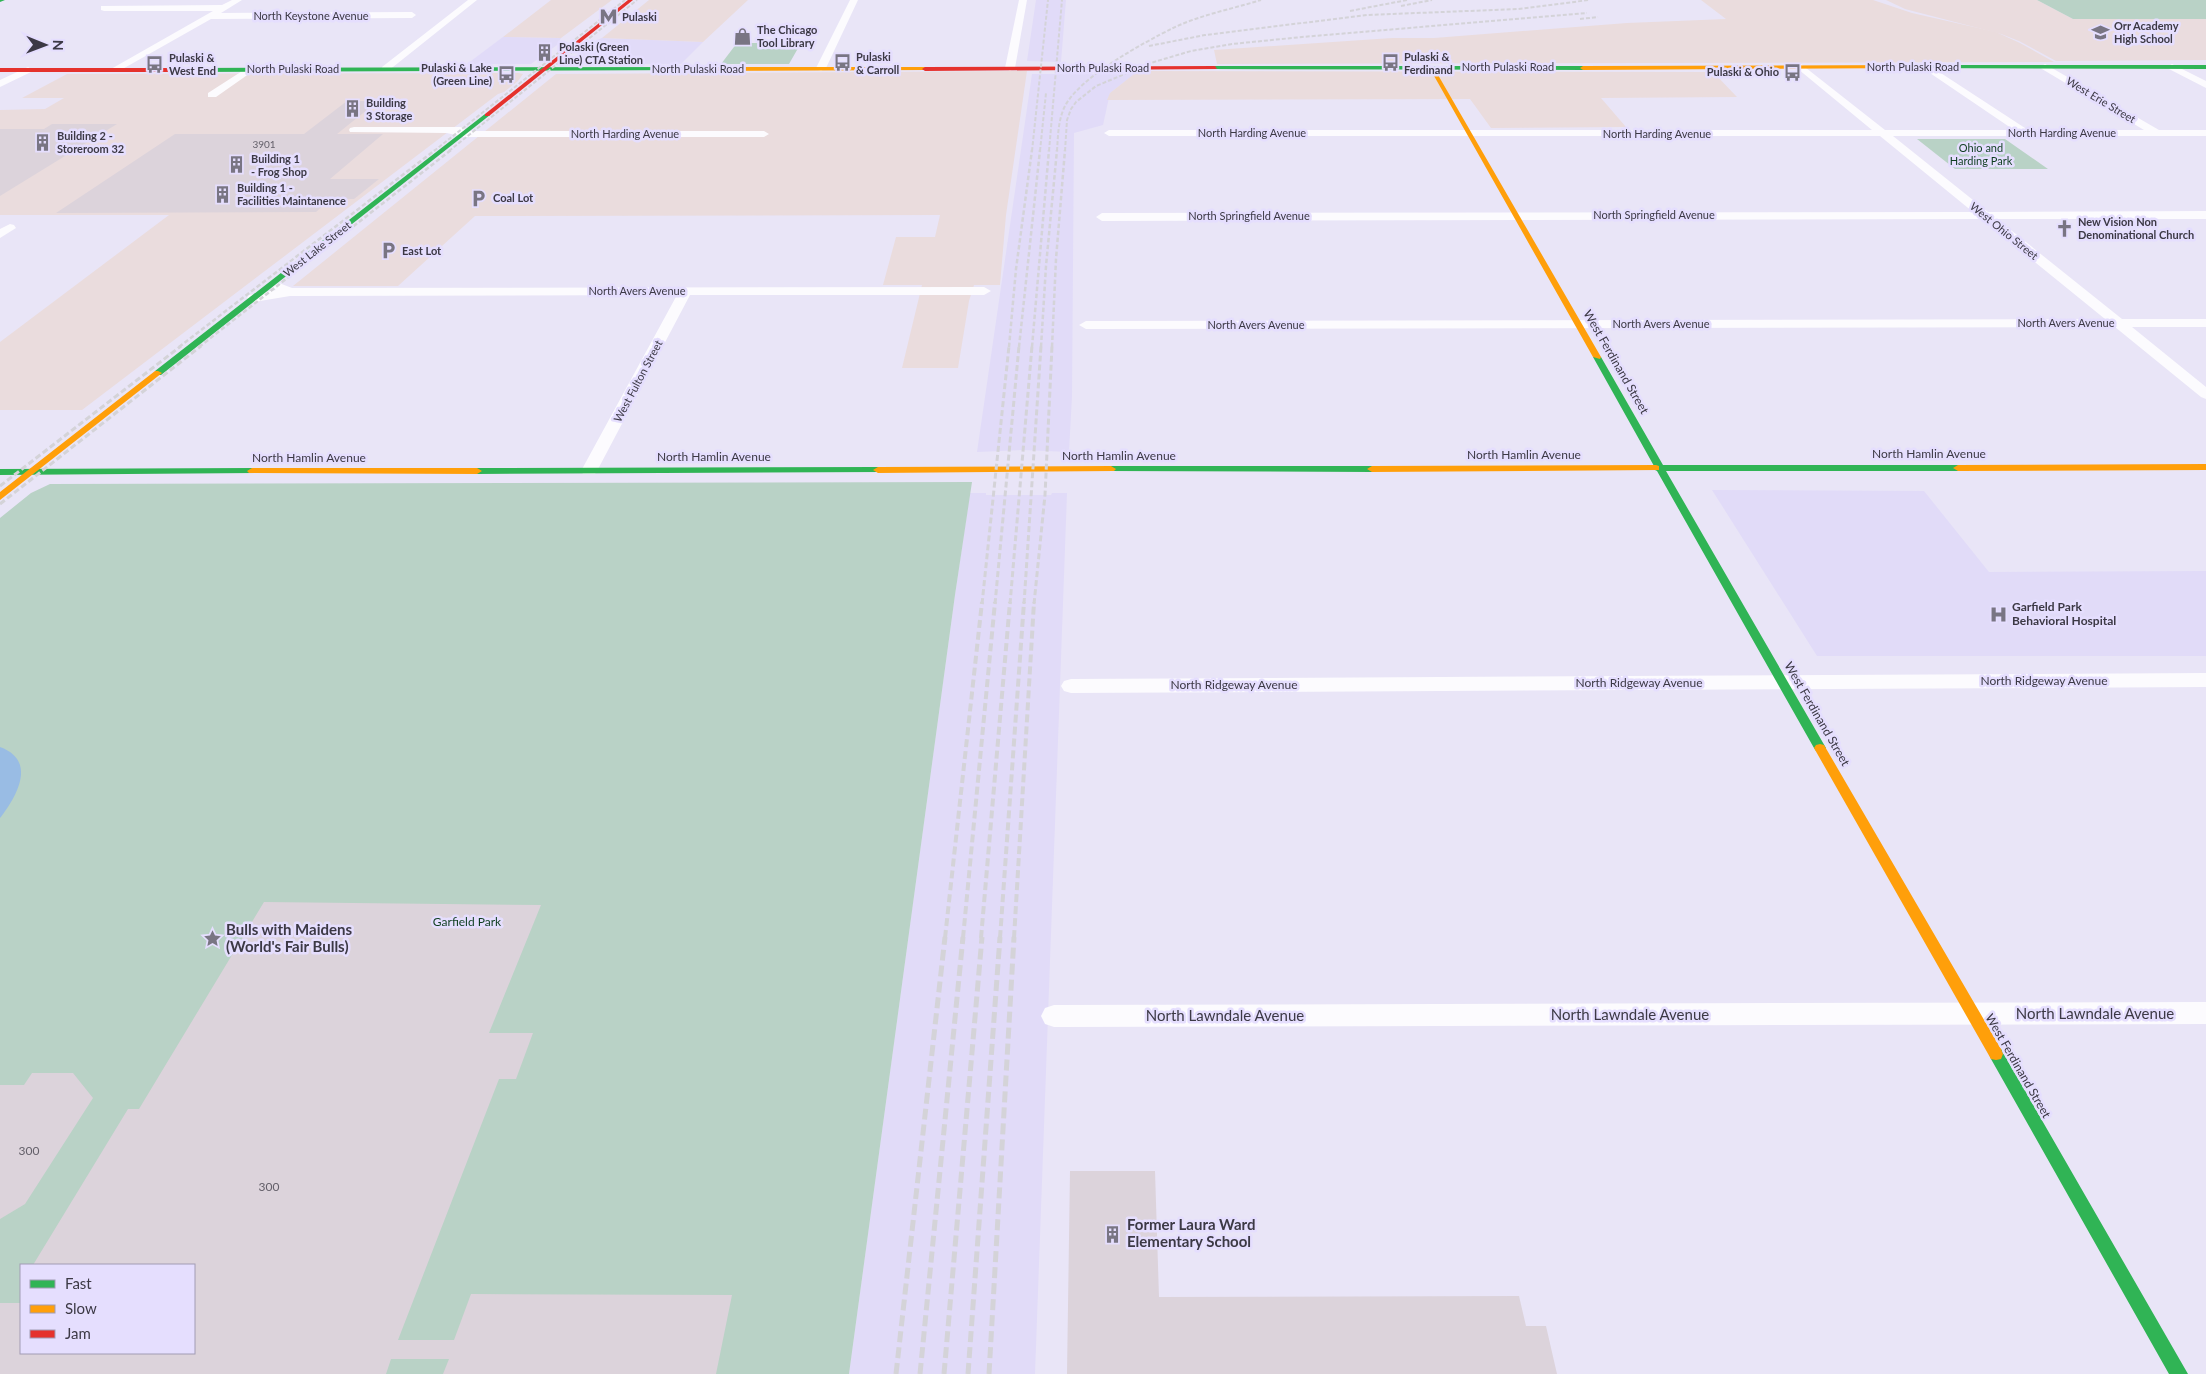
<svg xmlns="http://www.w3.org/2000/svg" width="2206" height="1374" font-family="Lato,sans-serif">
	<style>
		.built { fill: #e1dbf8 }
		.industrial { fill: #eadcdd }
		.education { fill: #eadcde }
		.green { fill: #b9d2c6; fill-rule: evenodd }
		.water { fill: #99bce4 }
		.building { fill: #dcd3db }
		.lines { fill: none; stroke-linecap: round; stroke-linejoin: round }
		.street { fill: #fcfbfe; fill-rule: evenodd }
		.fast { fill: #30b455; fill-rule: evenodd }
		.slow { fill: #ff9f0a; fill-rule: evenodd }
		.jam { fill: #e5322d; fill-rule: evenodd }
		.rail-far4 { stroke: #d4d3d8; stroke-width: 2; stroke-dasharray: 4 2; stroke-linecap: butt }
		.rail-far3 { stroke: #d4d3d8; stroke-width: 2.5; stroke-dasharray: 4.5 2.5; stroke-linecap: butt }
		.rail-far2 { stroke: #d4d3d8; stroke-width: 3; stroke-dasharray: 6 3; stroke-linecap: butt }
		.rail-far1 { stroke: #d4d3d8; stroke-width: 4; stroke-dasharray: 8 4; stroke-linecap: butt }
		.rail { stroke: #d4d3d8; stroke-width: 5; stroke-dasharray: 11 5; stroke-linecap: butt }
		.labels { text-anchor: middle; stroke-width: 5; stroke-linejoin: round; paint-order: stroke }
		.number-label { font-size: 10px; fill: #64606a }
		.far-street-label { font-size: 11px; fill: #3c3945; stroke: #e5defe }
		.far-poi-label { font-size: 11px; font-weight: bold; fill: #3c3945; stroke: #e5defe; text-anchor: start }
		.far-park-label { font-size: 11px; fill: #0f3e20; stroke: #e5defe }
		.street-label { font-size: 12px; fill: #3c3945; stroke: #e5defe }
		.poi-label { font-size: 12px; font-weight: bold; fill: #3c3945; stroke: #e5defe; text-anchor: start }
		.park-label { font-size: 12px; fill: #0f3e20; stroke: #e5defe }
		.near-number-label { font-size: 12px; fill: #64606a }
		.near-poi-label { font-size: 15px; font-weight: bold; fill: #3c3945; stroke: #e5defe; text-anchor: start }
		.near-street-label { font-size: 15px; fill: #3c3945; stroke: #e5defe }
	</style>
	<rect width="100%" height="100%" fill="#e9e5f7"/>
	<!-- built -->
	<path class="built" d="M1036,0h30l-5,62 -34,-1z
		M503,37l58,1 -4,7 -26,19h-64z
		M602,38l101,4 -22,22h-114l26,-22z
		M1032,74h103l-25,19 -7,32 -29,8 -2,263 -3,56 -46,-2 -46,2z
		M1712,490l212,1 65,81 217,-1v85h-389z
		M970,493h16v2h65l1,-2h15l-32,881h-186l106,-779z"/>
	<!-- industrial -->
	<path class="industrial" d="M551,0h61l-51,38 -58,-1z
		M649,0h99l-45,42 -101,-4z
		M1701,0h172l39,13 84,19 24,11 34,19 -837,2 -3,-14 178,-12h42l193,-15 99,-4z
		M1027,71l-21,144 -6,70h-26l-5,16 -11,67h-56l20,-83h-39l13,-48h39l5,-22 -465,1 -77,70h-105l263,-212z
		M1138,71l575,1 24,25 -136,1 25,29 -135,1 -21,-29 -363,1 3,-7z
		M67,74l451,-1 5,1 -5,7 -14,11 -6,2 -416,316h-82v-68l169,-127h-169v-105l45,-1 19,-11h-42z"/>
	<!-- education -->
	<path class="education" d="M1886,0h151l36,19h133v41l-150,1 -37,-20 -18,-7 -96,-25z"/>
	<!-- green -->
	<path class="green" d="M2037,0h169v19h-133z
		M737,43h64l-12,21h-68z
		M1917,139h88l43,30h-93z
		M972,482l-17,113 -106,779h-849v-856l31,-25 19,-9zM21,1265h173v88h-173z"/>
	<!-- water -->
	<path class="water" d="M0,747c38,14 16,50 0,71z"/>
	<!-- building -->
	<path class="building" d="M347,101h31l-41,33h46l-53,45h49l-25,20h-23l-15,13 -260,1 119,-79h129z
		M52,124h65l-117,72v-67h44z
		M264,902l277,3 -52,128h44l-17,46h-17l-101,261h56l17,-46 261,1 -16,79h-273l6,-15h-58l-5,15h-386v-71h21v50h173v-88h-161l95,-156h11z
		M32,1073h41l20,25 -68,106 -25,15v-134h24z
		M1070,1171h85l4,126 360,-1 7,30h20l11,48h-490z"/>
	<g class="lines">
		<!-- street -->
		<path class="street" d="M232,0h10l-21,13 191,-1 4,3 -4,3 -201,1 -92,52 -3,1 -5,-3 102,-58h-109l-3,-1v-4l121,-1z
			M468,0h9l-89,71h-6v-4z
			M850,0h8l-32,68 -5,3 -3,-1 -2,-2z
			M1019,0h8l-12,68 -5,3 -5,-3z
			M1801,64l84,66h129l-90,-61 -2,-2 5,-3 101,66h116l-102,-61 -2,-2 5,-3 114,66h47v6h-313l95,76 218,-1v8h-209l125,100h84v8h-74l74,60v12l-5,-2 -86,-70 -1029,2 -7,-4 7,-4 1019,-2 -123,-100 -880,2 -6,-4 6,-4 871,-1 -93,-76h-771l-5,-3 5,-3h763l-74,-61 -2,-2z
			M2172,64l34,17v7l-37,-19 -2,-2z
			M250,66l3,1v4l-37,26h-8v-4z
			M28,67l5,3 -2,2 -31,15v-7z
			M354,127h106l4,1 1,3h299l5,3 -5,3h-301l-16,-4 -97,-1 -1,-2 1,-2z
			M10,224l4,1 2,3 -16,10v-9z
			M279,283l13,5 692,-1 7,4 -7,4h-294l-93,176 -2,3h-12l-2,-3 96,-176 -387,1 -36,6 -7,-4 2,-3 27,-5 -4,-3z
			M2206,673v14l-1135,6 -7,-2 -3,-5 3,-5 7,-2z
			M2206,1002v22l-1152,3 -9,-3 -4,-8 4,-8 9,-3z"/>
		<!-- fast -->
		<path class="fast" d="M0,0h5l-5,2z
			M1914,65h292v4l-294,-1z
			M1215,66h368l3,2 -3,2 -370,-1z
			M693,67l2,3 -505,2 -3,-2 3,-2z
			M485,114l5,1 -329,260h-6v-4z
			M1594,355l7,2 62,108h295l5,3 -5,3h-292l160,277 -2,3h-8l-2,-3 -157,-277 -6,-3 3,-2 -61,-109z
			M1111,466h261l5,3 -5,3 -264,-1 -2,-2z
			M878,467l5,3 -2,2 -404,2 -5,-3 5,-3z
			M252,468l5,3 -2,2 -255,2v-6z
			M1996,1048l5,1 187,325h-19l-178,-315 -2,-5 2,-5z"/>
		<!-- slow -->
		<path class="slow" d="M1914,65l2,3 -333,2 -3,-2 3,-2z
			M925,67l2,3 -234,1 -3,-2 3,-2z
			M1429,67l5,1 167,289 -1,2 -7,-2z
			M155,371h3l4,2 -162,127v-8z
			M2206,464v6l-248,1 -5,-3 5,-3z
			M1656,465l3,1v4l-287,2 -5,-3 5,-3z
			M1111,466l5,3 -2,2 -236,2 -5,-3 5,-3z
			M252,468h225l5,3 -5,3 -228,-1 -2,-2z
			M1820,744l4,1 177,304 2,5 -2,5 -5,1 -5,-1 -177,-311 2,-3z"/>
		<!-- jam -->
		<path class="jam" d="M628,0h5l-144,116h-4v-2z
			M1215,66l2,3 -292,2 -3,-2 3,-2z
			M0,68h190l3,2 -3,2h-190z"/>
		<!-- rail-far4 -->
		<path class="rail-far4" d="M1401,6l31,-6
			M1350,11l57,-11
			M1580,19l18,-2
			M1149,46l56,-11 162,-20 151,-6 71,-9
			M434,151l191,-151
			M449,151l188,-151
			M1032,151l16,-151
			M1040,151l6,-58
			M1049,151l13,-151
			M1057,151c1,-15 1,-31 8,-45 15,-29 78,-63 108,-78 27,-13 59,-19 88,-28
			M1065,151l2,-31 4,-11 5,-7 20,-16 58,-24 37,-11 41,-7 70,-7 285,-24"/>
		<!-- rail-far3 -->
		<path class="rail-far3" d="M179,347l256,-197
			M199,347l252,-197
			M1009,347l7,-78 16,-119
			M1019,347l21,-197
			M1032,347l17,-197
			M1041,347l5,-81 11,-116
			M1052,347l4,-88 9,-109"/>
		<!-- rail-far2 -->
		<path class="rail-far2" d="M0,486l181,-140
			M0,504l201,-158
			M982,604l27,-258
			M995,604l24,-258
			M1010,604l22,-258
			M1024,604l17,-258
			M1034,604l11,-109 7,-149"/>
		<!-- rail-far1 -->
		<path class="rail-far1" d="M945,938l37,-336
			M963,938l32,-336
			M981,938l29,-336
			M1000,938l24,-336
			M1014,938l20,-336"/>
		<!-- rail -->
		<path class="rail" d="M896,1374l49,-437
			M920,1374l43,-437
			M944,1374l38,-437
			M968,1374l32,-437
			M989,1374l25,-437"/>
	</g>
	<!-- icons -->
	<defs>
		<symbol id="metro-bare" viewBox="-9 -9 18 18"><path d="M-5.5 5V-5H-3L0 0L3-5H5.5V5H3V-.5L0 4L-3-.5V5Z" fill="#797583" stroke="#e5defe" stroke-width="2.5" paint-order="stroke"/></symbol>
		<symbol id="school-bare" viewBox="-9 -9 18 18"><path d="M0-5L7-2L0 1L-7-2ZM-4 1L0 2.5L4 1V4Q0 6-4 4Z" fill="#797583" stroke="#e5defe" stroke-width="2.5" paint-order="stroke"/></symbol>
		<symbol id="shop-bare" viewBox="-9 -9 18 18"><path d="M-5-2.5h2.3a2.7 3.5 0 0 1 5.4 0H5L5.5 6h-11ZM-1.5-2.5h3a1.5 2.3 0 0 0-3 0Z" fill="#797583" stroke="#e5defe" stroke-width="2.5" paint-order="stroke"/></symbol>
		<symbol id="building-bare" viewBox="-9 -9 18 18"><path d="M-4-6H4V6H1V3H-1V6H-4ZM-2.5-4.3h1.7v1.8h-1.7ZM.8-4.3h1.7v1.8H.8ZM-2.5-1h1.7V.8h-1.7ZM.8-1h1.7V.8H.8Z" fill="#797583" stroke="#e5defe" stroke-width="2.5" paint-order="stroke"/></symbol>
		<symbol id="bus-bare" viewBox="-9 -9 18 18"><path d="M-5-6H5V4H4V6H2V4H-2V6H-4V4H-5ZM-3.5-4V0h7V-4ZM-3.5 1.2v1.5H-2V1.2ZM2 1.2v1.5H3.5V1.2Z" fill="#797583" stroke="#e5defe" stroke-width="2.5" paint-order="stroke"/></symbol>
		<symbol id="parking-bare" viewBox="-9 -9 18 18"><path d="M-3.5-5.5H1a3.5 3.5 0 0 1 0 7H-1V5.5H-3.5ZM-1-3.4V-.6H.8a1.4 1.4 0 0 0 0-2.8Z" fill="#797583" stroke="#e5defe" stroke-width="2.5" paint-order="stroke"/></symbol>
		<symbol id="church-bare" viewBox="-9 -9 18 18"><path d="M-1.2-6h2.4v3.5h3.3v2.4h-3.3V6h-2.4V-.1h-3.3v-2.4h3.3Z" fill="#797583" stroke="#e5defe" stroke-width="2.5" paint-order="stroke"/></symbol>
		<symbol id="hospital-bare" viewBox="-9 -9 18 18"><path d="M-5-5h3v3.5h4V-5h3V5h-3V1.5h-4V5h-3Z" fill="#797583" stroke="#e5defe" stroke-width="2.5" paint-order="stroke"/></symbol>
		<symbol id="sight-bare" viewBox="-9 -9 18 18"><path d="M0-6L1.8-2.2L6-1.7L2.9 1.2L3.7 5.4L0 3.3L-3.7 5.4L-2.9 1.2L-6-1.7L-1.8-2.2Z" fill="#797583" stroke="#e5defe" stroke-width="2.5" paint-order="stroke"/></symbol>
	</defs>
	<g fill-rule="evenodd">
		<use href="#metro-bare" x="596" y="4" width="25" height="25"/>
		<use href="#school-bare" x="2088" y="20" width="25" height="25"/>
		<use href="#shop-bare" x="730" y="24" width="25" height="25"/>
		<use href="#building-bare" x="532" y="40" width="25" height="25"/>
		<use href="#bus-bare" x="830" y="50" width="25" height="25"/>
		<use href="#bus-bare" x="1378" y="50" width="25" height="25"/>
		<use href="#bus-bare" x="142" y="52" width="25" height="25"/>
		<use href="#bus-bare" x="1780" y="60" width="25" height="25"/>
		<use href="#bus-bare" x="494" y="62" width="25" height="25"/>
		<use href="#building-bare" x="340" y="96" width="25" height="25"/>
		<use href="#building-bare" x="30" y="130" width="25" height="25"/>
		<use href="#building-bare" x="224" y="152" width="25" height="25"/>
		<use href="#building-bare" x="210" y="182" width="25" height="25"/>
		<use href="#parking-bare" x="466" y="186" width="25" height="25"/>
		<use href="#church-bare" x="2052" y="216" width="25" height="25"/>
		<use href="#parking-bare" x="376" y="238" width="25" height="25"/>
		<use href="#hospital-bare" x="1986" y="602" width="25" height="25"/>
		<use href="#sight-bare" x="200" y="926" width="25" height="25"/>
		<use href="#building-bare" x="1100" y="1222" width="25" height="25"/>
	</g>
	<g class="labels">
		<!-- number labels -->
		<g class="number-label">
			<text x="264" y="148">3901</text>
		</g>
		<!-- far-street labels -->
		<g class="far-street-label">
			<text x="311" y="20">North Keystone Avenue</text>
			<text x="1508" y="71">North Pulaski Road</text>
			<text x="1913" y="71">North Pulaski Road</text>
			<text x="1103" y="72">North Pulaski Road</text>
			<text x="293" y="73">North Pulaski Road</text>
			<text x="698" y="73">North Pulaski Road</text>
			<text transform="translate(2101 100) rotate(31)" y="4">West Erie Street</text>
			<text x="1252" y="137">North Harding Avenue</text>
			<text x="2062" y="137">North Harding Avenue</text>
			<text x="625" y="138">North Harding Avenue</text>
			<text x="1657" y="138">North Harding Avenue</text>
			<text x="1654" y="219">North Springfield Avenue</text>
			<text x="1249" y="220">North Springfield Avenue</text>
			<text transform="translate(2004 231) rotate(39)" y="4">West Ohio Street</text>
			<text transform="translate(317 249) rotate(-38)" y="4">West Lake Street</text>
			<text x="637" y="295">North Avers Avenue</text>
			<text x="2066" y="327">North Avers Avenue</text>
			<text x="1661" y="328">North Avers Avenue</text>
			<text x="1256" y="329">North Avers Avenue</text>
			<text transform="translate(638 381) rotate(-62)" y="4">West Fulton Street</text>
		</g>
		<!-- far-poi labels -->
		<g class="far-poi-label">
			<text x="622" y="21">Pulaski</text>
			<text x="2114" y="30">Orr Academy<tspan x="2114" dy="13">High School</tspan></text>
			<text x="757" y="34">The Chicago<tspan x="757" dy="13">Tool Library</tspan></text>
			<text x="559" y="51">Polaski (Green<tspan x="559" dy="13">Line) CTA Station</tspan></text>
			<text x="856" y="61">Pulaski<tspan x="856" dy="13">&amp; Carroll</tspan></text>
			<text x="1404" y="61">Pulaski &amp;<tspan x="1404" dy="13">Ferdinand</tspan></text>
			<text x="169" y="62">Pulaski &amp;<tspan x="169" dy="13">West End</tspan></text>
			<text x="492" y="72" text-anchor="end">Pulaski &amp; Lake<tspan x="492" dy="13">(Green Line)</tspan></text>
			<text x="1779" y="76" text-anchor="end">Pulaski &amp; Ohio</text>
			<text x="366" y="107">Building<tspan x="366" dy="13">3 Storage</tspan></text>
			<text x="57" y="140">Building 2 -<tspan x="57" dy="13">Storeroom 32</tspan></text>
			<text x="251" y="163">Building 1<tspan x="251" dy="13">- Frog Shop</tspan></text>
			<text x="237" y="192">Building 1 -<tspan x="237" dy="13">Facilities Maintanence</tspan></text>
			<text x="493" y="202">Coal Lot</text>
			<text x="2078" y="226">New Vision Non<tspan x="2078" dy="13">Denominational Church</tspan></text>
			<text x="402" y="255">East Lot</text>
		</g>
		<!-- far-park labels -->
		<g class="far-park-label">
			<text x="1981" y="152">Ohio and<tspan x="1981" dy="13">Harding Park</tspan></text>
		</g>
		<!-- street labels -->
		<g class="street-label">
			<text transform="translate(1616 362) rotate(60)" y="4">West Ferdinand Street</text>
			<text x="1929" y="458">North Hamlin Avenue</text>
			<text x="1524" y="459">North Hamlin Avenue</text>
			<text x="1119" y="460">North Hamlin Avenue</text>
			<text x="714" y="461">North Hamlin Avenue</text>
			<text x="309" y="462">North Hamlin Avenue</text>
			<text x="2044" y="685">North Ridgeway Avenue</text>
			<text x="1639" y="687">North Ridgeway Avenue</text>
			<text x="1234" y="689">North Ridgeway Avenue</text>
			<text transform="translate(1817 714) rotate(60)" y="4">West Ferdinand Street</text>
			<text transform="translate(2018 1066) rotate(60)" y="4">West Ferdinand Street</text>
		</g>
		<!-- poi labels -->
		<g class="poi-label">
			<text x="2012" y="611">Garfield Park<tspan x="2012" dy="14">Behavioral Hospital</tspan></text>
		</g>
		<!-- park labels -->
		<g class="park-label">
			<text x="467" y="926">Garfield Park</text>
		</g>
		<!-- near-number labels -->
		<g class="near-number-label">
			<text x="29" y="1155">300</text>
			<text x="269" y="1191">300</text>
		</g>
		<!-- near-poi labels -->
		<g class="near-poi-label">
			<text x="226" y="935">Bulls with Maidens<tspan x="226" dy="17">(World's Fair Bulls)</tspan></text>
			<text x="1127" y="1230">Former Laura Ward<tspan x="1127" dy="17">Elementary School</tspan></text>
		</g>
		<!-- near-street labels -->
		<g class="near-street-label">
			<text x="2095" y="1019">North Lawndale Avenue</text>
			<text x="1630" y="1020">North Lawndale Avenue</text>
			<text x="1225" y="1021">North Lawndale Avenue</text>
		</g>
	</g>
	<!-- legend -->
	<rect x="20" y="1264" width="175" height="90" fill="#e5defe" stroke="#a19cb4"/>
	<rect x="30" y="1280" width="25" height="8" fill="#30b455" stroke="#a19cb4"/>
	<text x="65" y="1289" font-size="15" fill="#3c3945">Fast</text>
	<rect x="30" y="1305" width="25" height="8" fill="#ff9f0a" stroke="#a19cb4"/>
	<text x="65" y="1314" font-size="15" fill="#3c3945">Slow</text>
	<rect x="30" y="1330" width="25" height="8" fill="#e5322d" stroke="#a19cb4"/>
	<text x="65" y="1339" font-size="15" fill="#3c3945">Jam</text>
	<!-- north arrow -->
	<g transform="translate(45 45) rotate(91)" stroke="#e5defe" stroke-width="4" paint-order="stroke">
	<path d="M0-4L9 19L0 12L-9 19Z" fill="#3c3945"/>
	<text y="-8" font-size="14" font-weight="bold" text-anchor="middle" fill="#3c3945">N</text>
	</g>
</svg>
